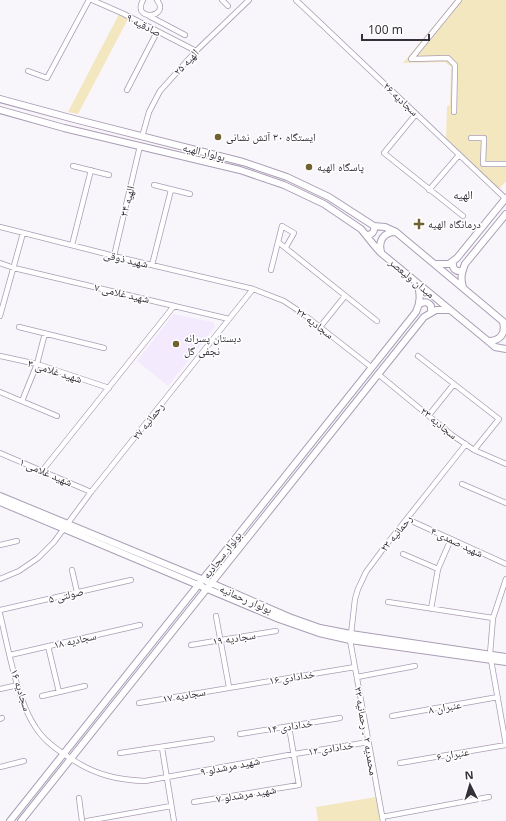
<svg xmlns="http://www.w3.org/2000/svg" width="506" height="821" font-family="'Noto Sans','Noto Naskh Arabic',sans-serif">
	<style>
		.built { fill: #f4eafe }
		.green { fill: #f3e7bf }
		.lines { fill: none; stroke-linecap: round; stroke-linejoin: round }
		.minor-casing { stroke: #aa9db6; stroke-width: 6 }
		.major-casing { stroke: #aa9db6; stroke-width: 8 }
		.minor { stroke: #fff; stroke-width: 4.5 }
		.major { stroke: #fff; stroke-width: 6 }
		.poi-dot { fill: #71612f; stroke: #fff; stroke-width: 1.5 }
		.labels { text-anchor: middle; stroke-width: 3; stroke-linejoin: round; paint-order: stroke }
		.street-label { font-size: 11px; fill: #35303a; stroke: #fff }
		.poi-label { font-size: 11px; fill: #35303a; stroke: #fff; text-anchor: start }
		.neighbourhood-label { font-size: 12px; fill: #35303a; stroke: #fff }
	</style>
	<rect width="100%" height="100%" fill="#f9f6fb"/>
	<!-- built -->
	<path class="built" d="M174,314l39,8 2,5 -47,59 -31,-25z"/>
	<!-- green -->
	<path class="green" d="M455,0h51v181l-7,8 -53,-51 1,-32 3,-1 1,-38 -6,-5 -42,1z
		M119,14l9,5 -50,95 -10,-2z
		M376,797l4,24h-62l-2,-14z"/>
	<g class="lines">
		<defs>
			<path id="minor" d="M92,0l32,14 72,37
				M143,0c-12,22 28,18 14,0
				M222,0l6,6
				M296,0l210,199
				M149,16l36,19
				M28,71l19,7 42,-78
				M127,90l30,-58
				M454,112l1,-47 -7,-7 -37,1 48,-59
				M416,114l-32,39 79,63
				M142,137l7,-25 11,-21 36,-40 53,-51
				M471,138h13l-1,26h23
				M73,166l36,9
				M154,185l36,9
				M429,190l30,-35
				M0,227l114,29 139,33 31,12 18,12 69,54
				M278,242l99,79
				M72,245l19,-75
				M114,256l26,-110
				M0,263l14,5 215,51
				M152,265l19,-75
				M271,270l11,-44 12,7 -8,14
				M0,316l23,-83
				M19,327l85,21
				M320,327l25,-31
				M0,356l37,8 72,24
				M418,356l81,63 -25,31
				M378,374l74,61 22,15 32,14
				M0,392l57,24
				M22,401l15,-37 8,-31
				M429,415l25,-31
				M0,453l91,39
				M42,471l132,-165
				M462,484l44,19
				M407,519l99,45
				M0,545l17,-4
				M403,554l35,15
				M72,570l5,22
				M0,579l19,-8 19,-13 16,-16 37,-50 162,-203
				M388,602l105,16
				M431,609l7,-40 13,-30
				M0,610l131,-30
				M0,614c8,33 17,87 36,114 9,14 23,23 37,32 23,15 45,20 72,21l149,-27 75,-12
				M216,616l13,71
				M351,634l4,-35 3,-10 8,-17 20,-27 80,-101
				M350,640l33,181
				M191,645l85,-14
				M48,646l11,46
				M490,654l3,-36 13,-39
				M10,655l130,-30
				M491,660l15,85
				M357,677l58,-11
				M0,689l18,-4
				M42,696l43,-10
				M139,703l216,-36
				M392,716l106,-19
				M0,719l2,-1
				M240,734l100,-16
				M162,748l12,73
				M120,753l92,-14
				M400,763l106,-18
				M0,767l24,-6
				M79,798l3,23
				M194,802l105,-17 -10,-58
				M382,817l107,-20
				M87,821l84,-15"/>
			<path id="major" d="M0,99l74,20 169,43 44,15 42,20 45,29 11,1 11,5 110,92
				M0,110l64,18 176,42 44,15 40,19 37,25 12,15 8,9 107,88 7,6 11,2
				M366,235c6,0 9,-3 8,-9
				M381,252c-3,-12 3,-20 15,-20
				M453,262c-1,7 3,10 9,9
				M435,264h14l8,-6 49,-60
				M463,287c-3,-9 -1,-15 2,-23l41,-50
				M420,304c5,-3 8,-2 11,2v6
				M488,341c12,0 18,-7 15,-19
				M0,496l211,87 78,34 31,11 31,6 155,23
				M0,502l279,117 40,14 31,7 156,22
				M10,821l406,-509c5,-11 4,-17 2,-28
				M21,821l403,-504 12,-7h14"/>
		</defs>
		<!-- minor casing -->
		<use href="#minor" class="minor-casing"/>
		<!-- major casing -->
		<use href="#major" class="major-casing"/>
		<!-- minor -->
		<use href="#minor" class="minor"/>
		<!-- major -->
		<use href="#major" class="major"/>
	</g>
	<!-- markers -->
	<g class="poi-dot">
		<circle cx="218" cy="137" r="4"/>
		<circle cx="309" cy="167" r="4"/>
		<path d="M417 218h4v4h4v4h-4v4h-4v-4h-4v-4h4z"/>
		<circle cx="176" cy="344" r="4"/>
	</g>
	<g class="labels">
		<!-- street labels -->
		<g class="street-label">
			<text transform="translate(144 25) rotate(27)" y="4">صادقیه ۹</text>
			<text transform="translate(186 62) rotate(-47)" y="4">الهیه ۲۵</text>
			<text transform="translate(401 99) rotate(43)" y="4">سجادیه ۲۶</text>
			<text transform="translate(204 152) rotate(14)" y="4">بولوار الهیه</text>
			<text transform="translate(127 201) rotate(-76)" y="4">الهیه ۳۴</text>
			<text transform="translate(126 259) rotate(13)" y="4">شهید ذوقی</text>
			<text transform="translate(412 278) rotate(40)" y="4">میدان ولیعصر</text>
			<text transform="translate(122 293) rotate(13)" y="4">شهید غلامی ۷</text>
			<text transform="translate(315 323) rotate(37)" y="4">سجادیه ۲۲</text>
			<text transform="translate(55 371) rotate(17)" y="4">شهید غلامی ۳</text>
			<text transform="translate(148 421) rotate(-52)" y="4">رحمانیه ۲۷</text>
			<text transform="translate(439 423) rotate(39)" y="4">سجادیه ۲۳</text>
			<text transform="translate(46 472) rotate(23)" y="4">شهید غلامی ۱</text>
			<text transform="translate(396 533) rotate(-51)" y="4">رحمانیه ۲۳</text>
			<text transform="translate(457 542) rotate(25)" y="4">شهید صمدی ۴</text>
			<text transform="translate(222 555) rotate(-52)" y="4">بولوار سجادیه</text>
			<text transform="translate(66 595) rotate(-13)" y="4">صولتی ۵</text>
			<text transform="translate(246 599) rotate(24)" y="4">بولوار رحمانیه</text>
			<text transform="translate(234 638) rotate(-9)" y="4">سجادیه ۱۹</text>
			<text transform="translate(75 640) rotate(-13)" y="4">سجادیه ۱۸</text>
			<text transform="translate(292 677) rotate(-9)" y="4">خدادادی ۱۶</text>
			<text transform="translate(21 690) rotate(72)" y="4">سجادیه ۱۶</text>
			<text transform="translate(184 695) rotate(-10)" y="4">سجادیه ۱۷</text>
			<text transform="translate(445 707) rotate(-10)" y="4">عنبران ۸</text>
			<text transform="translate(290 726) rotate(-9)" y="4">خدادادی ۱۴</text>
			<text transform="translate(366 731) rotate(80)" y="4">محمدیه ۲ ـ رحمانیه ۲۲</text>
			<text transform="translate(331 748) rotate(-9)" y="4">خدادادی ۱۲</text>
			<text transform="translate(453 754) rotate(-10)" y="4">عنبران ۶</text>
			<text transform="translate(230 766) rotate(-11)" y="4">شهید مرشدلو ۹</text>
			<text transform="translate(246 794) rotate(-9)" y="4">شهید مرشدلو ۷</text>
		</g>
		<!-- poi labels -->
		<g class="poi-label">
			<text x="226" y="141">ایستگاه ۳۰ آتش نشانی</text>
			<text x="317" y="171">پاسگاه الهیه</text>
			<text x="428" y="228">درمانگاه الهیه</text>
			<text x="184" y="342">دبستان پسرانه<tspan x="184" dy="13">نجفی گل</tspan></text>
		</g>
		<!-- neighbourhood labels -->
		<g class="neighbourhood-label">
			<text x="463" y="199">الهیه</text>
		</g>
	</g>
	<!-- north arrow -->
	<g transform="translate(470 785) rotate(355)" stroke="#ffffff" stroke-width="3" paint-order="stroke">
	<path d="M0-3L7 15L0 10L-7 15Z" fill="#35303a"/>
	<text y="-6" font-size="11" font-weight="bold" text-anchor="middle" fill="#35303a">N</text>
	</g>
	<!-- scale -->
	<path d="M362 34v6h67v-6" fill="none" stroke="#35303a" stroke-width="2"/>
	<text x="368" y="34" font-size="12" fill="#35303a" stroke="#ffffff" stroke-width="3" paint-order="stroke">100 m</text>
</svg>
